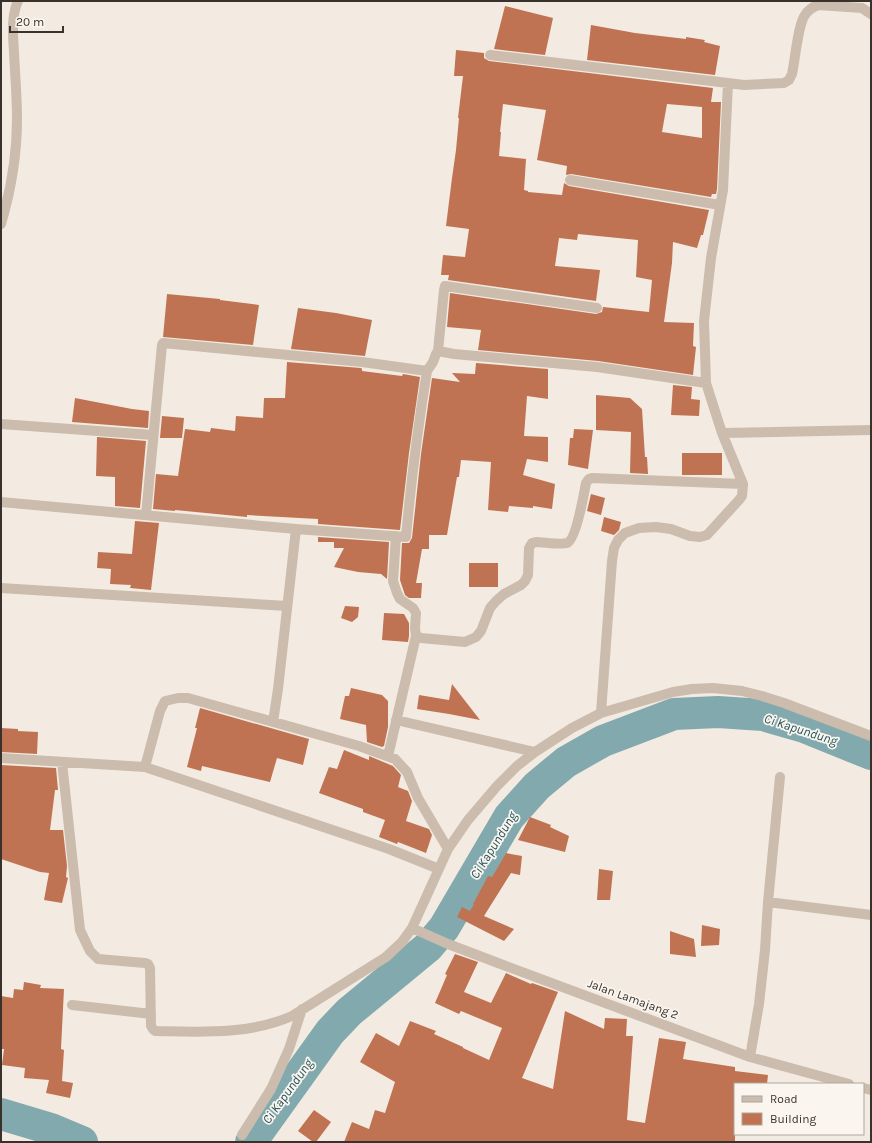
<svg xmlns="http://www.w3.org/2000/svg" width="872" height="1143" font-family="Karla,sans-serif">
	<style>
		.lines { fill: none; stroke-linecap: round; stroke-linejoin: round }
		.river { stroke: #82aaae; stroke-width: 32 }
		.building { fill: #c07352; fill-rule: evenodd }
		.minor { stroke: #cbbcad; stroke-width: 10 }
		.labels { text-anchor: middle; stroke-width: 3.5; stroke-linejoin: round; paint-order: stroke }
		.street-label { font-size: 12px; fill: #39312c; stroke: #faf5ee }
		.water-label { font-size: 13px; font-style: italic; fill: #235359; stroke: #faf5ee }
	</style>
	<rect width="100%" height="100%" fill="#f3ebe1"/>
	<g class="lines">
		<!-- river -->
		<path class="river" d="M1,1114l50,15 31,13
			M251,1142l79,-110 19,-20 79,-65 16,-19 65,-111 28,-31 29,-24 37,-21 71,-27 44,-2 45,3 41,12 67,27"/>
	</g>
	<!-- building -->
	<path class="building" d="M505,6l48,12 -8,37 -51,-6z
		M591,25l44,8 51,6v-2l19,3 -1,2 16,4 -5,29 -128,-15z
		M456,50l28,3v5l5,3 224,27 -2,14h10l-4,87 -1,5h-4l-1,3 -140,-23 -5,1 1,-9 -30,-6 9,-50 -43,-6 -3,28h1l-2,24 27,3 -2,31 4,1v1l34,3 2,-12 5,3 140,24 -6,25h-2l-4,13 -24,-6 -1,21 -8,59 30,1 -1,23 3,1 -3,28 -95,-14 -120,-11 3,-20 -34,-3 3,-34 146,21 6,-2 1,-5 46,5 3,-32 -16,-3 2,-37 -60,-6 -1,6 -18,-2 -4,28 45,4 -4,31 -148,-21 1,-5h-8l2,-20 22,2 4,-28 -23,-3 6,-48 4,-28 3,-32h-1l5,-42h-9zM667,104l35,3v31l-40,-6z
		M167,294l53,5v1l39,5 -6,40 -90,-8z
		M298,308l38,5 36,7 -7,36 -74,-7z
		M287,362l74,6 1,1v2l40,5 1,-2 17,3 -11,76 -9,77 -82,-6v-5l-71,-4v2l-72,-7v1l-22,-2 3,-35 22,2 7,-47 25,3 1,-4 24,3 1,-15 27,2 1,-20h21z
		M476,363l72,6v30l-21,-3 -3,40 24,1v25l-21,-3 -4,16 32,9 -3,25 -19,-3v2l-24,-2 -1,6 -20,-2 3,-48 -30,-2 -2,17h-2l-10,58h-18v14h-7l-6,34h6l-1,15h-12l-4,-3 -5,-15 2,-37h7l3,-5 9,-84 11,-76 28,4 -8,-9 23,1z
		M673,385l19,2 -1,12 9,1 -1,16 -28,-1z
		M596,395l34,3 12,11 3,48h2l1,17 -18,-1 1,-41 -35,-2z
		M75,398l57,11 17,2 -1,17 -76,-6z
		M162,416l22,2 -2,20h-22z
		M574,429l19,1 -5,39 -20,-4 2,-27h3z
		M97,437l49,4 -6,67 -25,-2v-29l-19,-1z
		M682,453h40v22h-40z
		M591,494l14,4 -4,17 -14,-4z
		M604,517l17,5 -2,8 -5,5 -13,-4z
		M135,521l24,2 -8,67 -21,-2 1,-3 -21,-1 1,-15 -14,-1 1,-16 34,2z
		M318,537l71,5 -2,37 -6,-5 -23,-2 -24,-5 10,-19h-10v-6h-16z
		M469,563h29v24h-29z
		M345,606l14,1 -1,10 -6,5 -11,-4z
		M384,613l20,1 5,9v13l-1,6 -26,-2z
		M452,684l28,36 -31,-6 -32,-5 2,-14 30,5z
		M351,688l31,7 6,6v26l-4,19 -2,1 -15,-5 -1,-17 -26,-6 5,-23h4z
		M200,708l109,31 -6,26 -26,-7 -7,24 -68,-16 -1,5 -14,-4 10,-39h-2z
		M1,728l17,1v2l20,1 -1,22 -36,-2z
		M344,750l25,10v-4l24,10 8,9 -3,12 10,4 4,10 -6,20 23,8 3,6 -6,18 -28,-11 -1,2 -18,-7 6,-17 -22,-8v-3l-44,-16 10,-26 8,2z
		M1,765l55,3 2,22h-3l-5,40h13l4,36 -1,11 2,1 -6,25 -18,-3 5,-27 -9,-1 -39,-13z
		M530,817l21,8 -1,2 19,9 -4,16 -47,-12z
		M506,853l16,3 -2,19 -9,-2 -27,43 30,13 -10,12 -47,-24 5,-10 8,4 4,-7h-1l15,-28 4,1z
		M599,869l14,2 -3,29h-13z
		M702,925l18,4 -1,16 -18,1z
		M670,931l24,8 2,18 -26,-3z
		M455,954l23,8 -14,30 27,11 15,-30 25,11 1,-1 26,9 -36,86 31,11 12,-78 39,18 1,-11 22,1 -1,17h7l-6,84 18,3 14,-85 27,4 -3,17 52,8v4l33,4 -1,9h-32v58h-391l8,-20 17,7 6,-19 10,3 10,-31 -35,-20 16,-29 23,13 11,-25 26,10 -2,3 29,13v1l26,12 13,-32 -41,-17 -2,3 -24,-11 12,-28 -2,-1z
		M24,982l17,3 -1,3 24,1 -3,60 3,1 -2,31 11,2 -3,15 -24,-5 3,-13 -25,-2 1,-10 -23,-3 2,-16h-3v-53l12,2 1,-9 9,1z
		M314,1110l17,12 -15,20h-3l-15,-11z"/>
	<g class="lines">
		<!-- minor -->
		<path class="minor" d="M490,55l238,28 16,2 40,-2 5,-3 3,-6c3,-13 6,-50 13,-59 3,-5 8,-8 13,-10l44,3 9,6
			M570,180l150,25
			M1,224c10,-34 16,-69 16,-105 0,-22 -2,-45 -3,-67 -1,-16 -3,-36 4,-51
			M438,351l6,-61 1,-4 152,22
			M1,424l152,11
			M722,433l149,-3
			M1,502l295,27 -18,160 -5,33
			M146,515l16,-170 1,-2 199,19 65,9 6,-9 3,-8 2,-3 16,3 143,13 109,16
			M296,529l110,8c5,-56 12,-111 21,-166
			M396,536l-3,45 4,12 3,6 13,9 3,5 -1,15 1,8 5,2 44,4 11,-5 5,-6 9,-23 6,-7 8,-7 17,-9 4,-4 3,-6 1,-27 3,-5 4,-1c7,0 25,3 31,1 9,-3 17,-50 19,-60l3,-4 3,-1 151,6
			M1,588l286,18
			M601,713l11,-152 2,-13 4,-8 7,-7 14,-5 17,-1 15,2 19,7 10,1 7,-2 32,-35 3,-4 1,-12 -21,-51 -16,-50 -2,-62 7,-63 12,-68 5,-107
			M396,720l139,32
			M388,756l28,-120
			M1,758l144,9 244,82 50,20
			M62,762l18,168 10,21 8,8 47,4 3,1 2,4 1,58 2,3 2,2c46,1 94,4 137,-15l94,-59 16,-15 10,-14 36,-79 20,-29 29,-34 20,-20 18,-14 37,-24 29,-15 72,-21 19,-3 21,-1 29,3 20,5 22,7 87,33
			M145,767l15,-56 5,-10 13,-3h10l171,48 36,13 12,13 11,26 30,51
			M768,902l103,13
			M412,928l36,16 50,19 252,94 99,27
			M72,1005l79,9
			M750,1057l9,-53 6,-54 3,-48 12,-125
			M863,1088l8,2
			M242,1135l29,-46 18,-40 13,-40"/>
	</g>
	<g class="labels">
		<!-- street labels -->
		<g class="street-label">
			<text transform="translate(633 999) rotate(20)" y="4">Jalan Lamajang 2</text>
		</g>
		<!-- water labels -->
		<g class="water-label">
			<text transform="translate(801 729) rotate(18)" y="5">Ci Kapundung</text>
			<text transform="translate(493 845) rotate(-58)" y="5">Ci Kapundung</text>
			<text transform="translate(287 1091) rotate(-54)" y="5">Ci Kapundung</text>
		</g>
	</g>
	<!-- border -->
	<rect width="872" height="1143" fill="none" stroke="#39312c" stroke-width="4"/>
	<!-- legend -->
	<rect x="734" y="1083" width="130" height="52" fill="#faf5ee" stroke="#ada7a0"/>
	<rect x="742" y="1096" width="20" height="6" fill="#cbbcad" stroke="#ada7a0"/>
	<text x="770" y="1103" font-size="12" fill="#39312c">Road</text>
	<rect x="742" y="1113" width="20" height="12" fill="#c07352" stroke="#ada7a0"/>
	<text x="770" y="1123" font-size="12" fill="#39312c">Building</text>
	<!-- scale -->
	<path d="M10 26v6h53v-6" fill="none" stroke="#39312c" stroke-width="2"/>
	<text x="16" y="26" font-size="12" fill="#39312c" stroke="#faf5ee" stroke-width="3" paint-order="stroke">20 m</text>
</svg>
